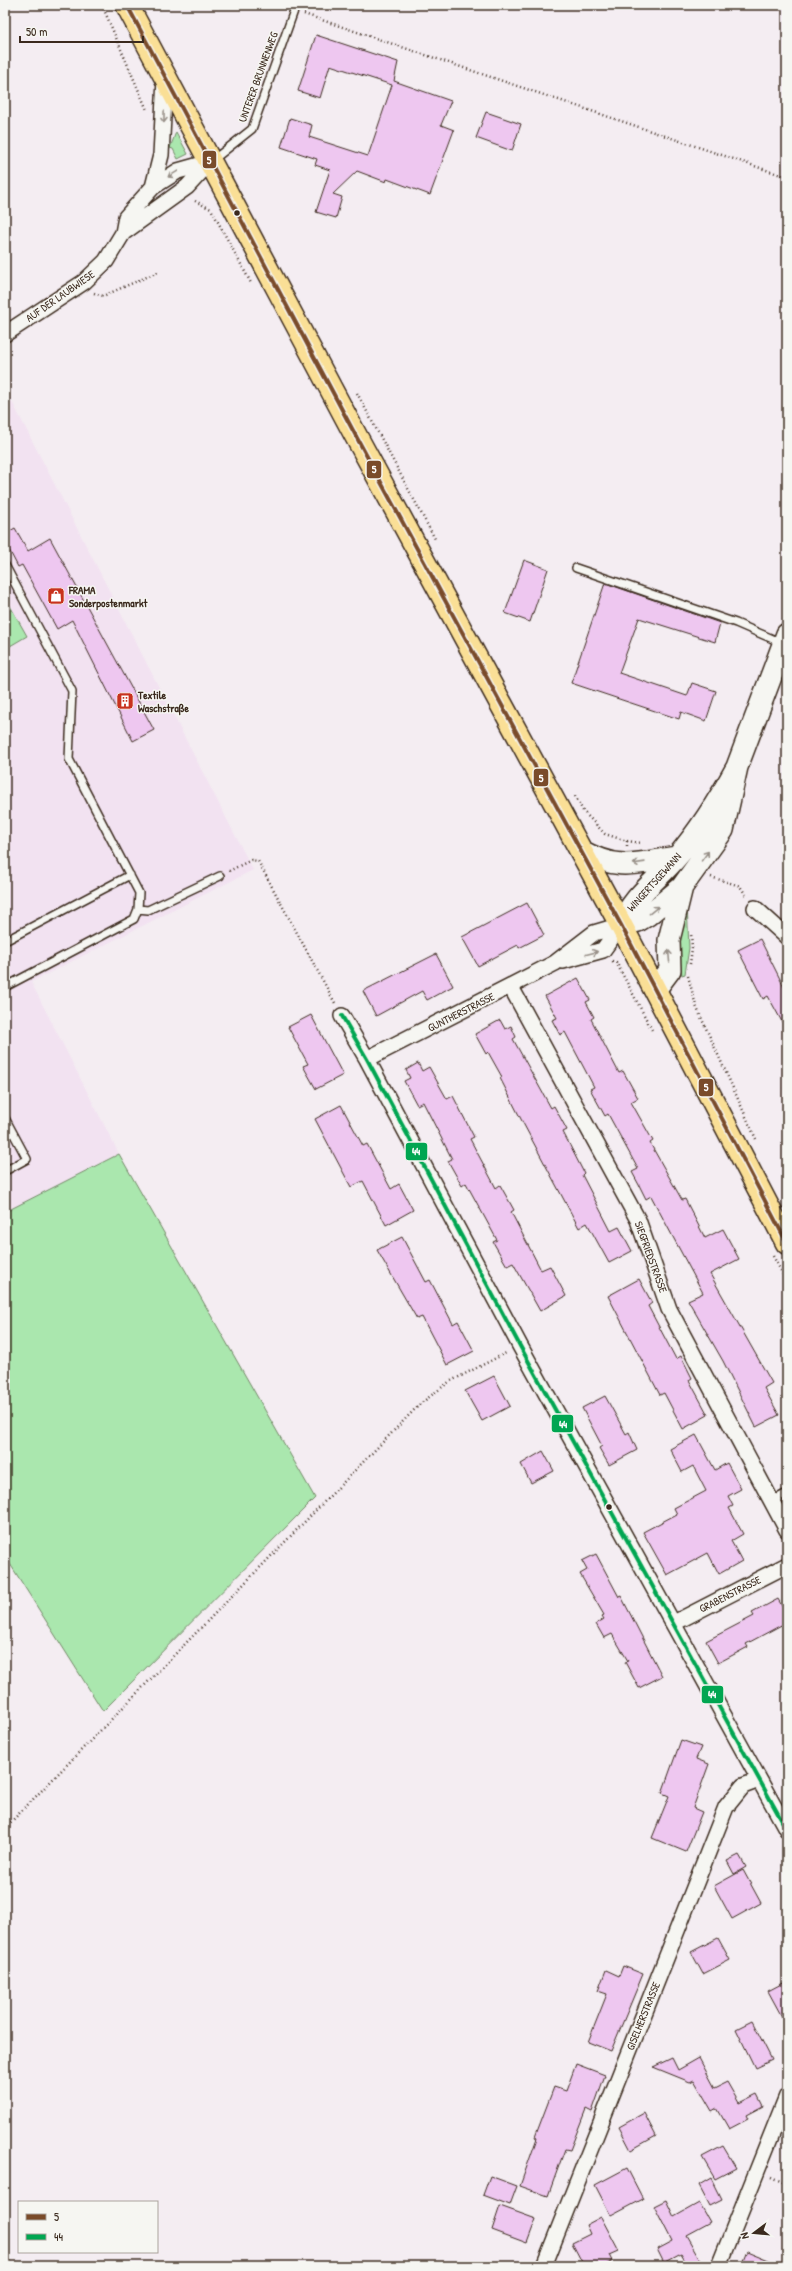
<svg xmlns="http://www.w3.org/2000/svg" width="792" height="2271" font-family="'Patrick Hand',sans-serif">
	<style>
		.built { fill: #f2e2f1 }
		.green { fill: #aae7ae; stroke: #728866 }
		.building { fill: #eec7f0; stroke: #3b2a1e }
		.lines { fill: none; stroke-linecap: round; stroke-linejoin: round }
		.lane-casing { stroke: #3b2a1e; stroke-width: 10 }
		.street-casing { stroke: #3b2a1e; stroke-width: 18 }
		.secondary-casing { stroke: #3b2a1e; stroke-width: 24 }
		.primary-casing { stroke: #3b2a1e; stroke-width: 25 }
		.path { stroke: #3b2a1e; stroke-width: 2.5; stroke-dasharray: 1 3; stroke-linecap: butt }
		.lane { stroke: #f6f6f2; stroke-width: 7 }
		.street { stroke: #f6f6f2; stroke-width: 15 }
		.secondary { stroke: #f6f6f2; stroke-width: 21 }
		.primary { stroke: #fadf96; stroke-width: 22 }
		.bus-1-casing { stroke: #f6f6f2; stroke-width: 7 }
		.bus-2-casing { stroke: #f6f6f2; stroke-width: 7 }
		.bus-1 { stroke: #7a4b2a; stroke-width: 4 }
		.bus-2 { stroke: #00a651; stroke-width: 4 }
		.oneway { stroke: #989088 }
		.bus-dot { fill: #3b2a1e; stroke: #f6f6f2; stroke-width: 1.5 }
		.labels { text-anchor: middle; stroke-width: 3; stroke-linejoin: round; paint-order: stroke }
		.street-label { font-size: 11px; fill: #3b2a1e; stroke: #f6f6f2 }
		.poi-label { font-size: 11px; font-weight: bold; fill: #3b2a1e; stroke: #f6f6f2; text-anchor: start }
		.line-badge { stroke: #f6f6f2; stroke-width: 1.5 }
		.badge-label { font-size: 11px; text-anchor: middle; font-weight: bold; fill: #fff }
	</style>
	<rect width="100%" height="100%" fill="#f4edf2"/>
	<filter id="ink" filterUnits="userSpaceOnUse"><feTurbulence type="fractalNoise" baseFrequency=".025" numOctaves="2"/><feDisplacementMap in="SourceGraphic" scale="8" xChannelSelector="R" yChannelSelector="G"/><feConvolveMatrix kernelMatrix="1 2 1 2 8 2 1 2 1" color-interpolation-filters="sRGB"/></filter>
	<g filter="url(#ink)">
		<!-- built -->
		<path class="built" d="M5,388l248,482 -222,112 88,172 -114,58z"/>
		<!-- green -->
		<path class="green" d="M176,132l12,22 -10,5 -5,-10 -3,-1z
			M5,597l22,39 -22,13z
			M687,904l2,44 -4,26 -3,1 -5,-34z
			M119,1154l196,344 -212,213 -98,-155v-344z"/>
		<!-- building -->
		<path class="building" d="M316,35l82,27 -4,19 57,20 -10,24 13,5 -24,65 -43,-16 -1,3 -29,-11 -24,23 9,3 -6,21 -20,-6 14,-42 -15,-5 2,-6 -36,-12 9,-29 22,7 -3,12 59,19 24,-71 -62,-20 -10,33 -22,-7z
			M486,112l35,12 -9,27 -36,-13z
			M15,528l13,23 22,-13 104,192 -21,11 -61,-121 -15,9 -35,-64 -4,2 -13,-25v-8z
			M524,560l24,9 -18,53 -25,-9z
			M605,583l115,40 -5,19 -76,-24 -20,55 68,23 5,-13 24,8 -10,30 -25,-9 -2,7 -108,-36z
			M527,903l17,32 -25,13 -1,-3 -40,21 -16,-29z
			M760,939l27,54v38l-19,-35 -5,3 -25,-49z
			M436,954l17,32 -26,14 -5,-9 -46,25 -13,-25z
			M578,978l12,22 -4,2 8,15 -3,2 28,54 4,-2 15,27 -7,4 22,39 -3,2 32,57 3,-1 20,39 18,-9 16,30 -29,15 62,109 -8,5 15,27 -23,12 -33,-66 -35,-61 15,-7 -52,-97 -5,3 -7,-14 -7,-13 6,-3 -30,-55 -3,2 -15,-27 4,-2 -29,-55 -5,3 -8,-15 5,-2 -12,-22z
			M311,1015l32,60 -27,14 -13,-23 5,-2 -20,-37z
			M500,1020l5,9 6,-3 5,11 -3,2 38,69 3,-2 13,24 -4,2 21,41 -2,2 29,56 8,-4 13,24 -23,12 -22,-40 -8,5 -56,-105 -23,-45 2,-1 -14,-25 -2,2 -11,-20z
			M418,1063l4,8 7,-4 18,32 6,-3 21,41 -4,2 26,49 4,-3 14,25 -3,2 30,58 9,-4 16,30 -26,15 -27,-48 -6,3 -14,-24 4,-2 -31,-57 -4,3 -14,-25 4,-2 -29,-57 -6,3 -13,-24 6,-3 -4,-8z
			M341,1105l22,41 4,-2 24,45 8,-5 14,26 -27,15 -23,-44 -12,6 -36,-68z
			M402,1237l24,45 4,-2 23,44 5,-3 16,30 -27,14 -25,-48 -5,2 -40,-69z
			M639,1279l13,24 -4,3 28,53 5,-3 11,22 -3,2 19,35 -25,14 -19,-36 -4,2 -52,-99z
			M494,1376l16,30 -28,15 -17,-30z
			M605,1396l21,38 3,-2 8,18 -28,15 -10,-17 3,-2 -20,-38z
			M696,1435l19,35 12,-7 14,26 -13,7 5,10 -4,2 14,26 -12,7 11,20 -23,13 -11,-21 -41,22 -24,-43 34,-18 -3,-6 32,-17 -13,-25 -11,6 -12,-23z
			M543,1451l11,20 -23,12 -10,-19z
			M596,1554l23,43 2,-1 41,80 -23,12 -14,-26 3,-1 -16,-27 -8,4 -8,-14 8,-5 -2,-3 2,-1 -24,-41 7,-4 -5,-9z
			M778,1599l9,16v7l-41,22 2,3 -30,16 -12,-22 48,-25 -2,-3z
			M681,1740l20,7 -5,12 13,5 -16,44 9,4 -16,40 -34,-14 17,-42 -7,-3z
			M739,1855l7,12 -12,7 -7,-13z
			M743,1870l18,33 -29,16 -18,-33z
			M718,1938l12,22 -27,14 -12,-22z
			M623,1966l20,8 -32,77 -23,-9 19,-48 -9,-3 8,-21 13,6z
			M787,1981v45l-19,-35z
			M752,2021l20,39 -17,8 -19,-39z
			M672,2058l6,12 21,-12 16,30 12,-6 12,21 18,-9 6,12 -17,9 2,4 -19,10 -12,-21 -5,3 -18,-31 -4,2 -37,-15z
			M576,2064l29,11 -13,37 -6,-3 -16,41 -5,-1 -17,47 -28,-10 17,-48 -2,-1 19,-50 12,4z
			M644,2113l12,23 -25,14 -12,-23z
			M723,2146l13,22 -21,11 -13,-22z
			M627,2168l16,31 -32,17 -16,-31z
			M490,2176l27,10 -7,19 -27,-10z
			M711,2178l11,22 -12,6 -11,-21z
			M666,2200l8,17 25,-14 11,19 -24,13 15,26 -9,5h-4l-7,-12 -17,9 -7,-14 15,-8 -18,-35z
			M500,2206l36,13 -9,24 -35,-13z
			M601,2217l18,34 -9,4 3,6 -10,5h-19l-12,-23 18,-9 -4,-9z
			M747,2251l36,15h-42z"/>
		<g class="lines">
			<defs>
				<path id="lane" d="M213,160l39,-31 44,-124
					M5,565l67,126 -3,68 70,134 -1,16 -4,10 -129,68
					M576,568l160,55 46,20
					M138,909l10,1 72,-34
					M5,941l125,-66
					M5,1118l22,41 -22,12
					M772,1501l15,-8"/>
				<path id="street" d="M153,187l8,-32 4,-76
					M123,233l64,-46 23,-25
					M5,334l79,-52 22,-21 17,-28 3,-16 27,-30 25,-16 32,-9
					M755,908l32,29
					M563,961l40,-11 18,-25
					M511,987l127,233 31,89 118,221
					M342,1016l25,43 153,287 267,484
					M367,1059l188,-96 39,-30 27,-8
					M674,1623l113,-58
					M544,2266l182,-459 17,-21 16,-6
					M719,2266l68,-170"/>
				<path id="secondary" d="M737,767c-17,31 -36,62 -60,90 -20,24 -43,37 -56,68l17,-4 10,-6 34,-28 41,-57 14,-63 50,-133
					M580,850c38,22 57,13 97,7
					M655,990l15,-20 -1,-30 13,-53"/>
				<path id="primary" d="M127,5l230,433 264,487 166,318"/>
			</defs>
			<!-- lane casing -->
			<use href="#lane" class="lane-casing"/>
			<!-- street casing -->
			<use href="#street" class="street-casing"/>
			<!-- secondary casing -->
			<use href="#secondary" class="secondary-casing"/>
			<!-- primary casing -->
			<use href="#primary" class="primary-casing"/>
			<!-- path -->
			<path class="path" d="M102,5l45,105
				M304,14l483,163
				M195,201l16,8 40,74
				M94,293l9,3 55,-24
				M357,393l78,146
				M575,796l8,15 22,23 22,7v5
				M627,841l14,2
				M229,871l22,-11 7,1 77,142
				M711,877l29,9 7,11
				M612,961l4,1 36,68
				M690,964l2,-16 -1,-15
				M688,976l8,30 60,133
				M773,1256l14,26
				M5,1828l415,-424 29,-22 57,-29
				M771,2178l16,7"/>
			<!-- lane -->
			<use href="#lane" class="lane"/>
			<!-- street -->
			<use href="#street" class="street"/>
			<!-- secondary -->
			<use href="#secondary" class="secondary"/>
			<!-- primary -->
			<use href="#primary" class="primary"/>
			<defs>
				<path id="bus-1" d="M127,5l230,433 264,487 166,318"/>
				<path id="bus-2" d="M342,1016l25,43 153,287 267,484"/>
			</defs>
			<!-- bus-1 casing -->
			<use href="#bus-1" class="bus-1-casing"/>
			<!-- bus-2 casing -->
			<use href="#bus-2" class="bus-2-casing"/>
			<!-- bus-1 -->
			<use href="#bus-1" class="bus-1"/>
			<!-- bus-2 -->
			<use href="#bus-2" class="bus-2"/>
		</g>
		<!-- one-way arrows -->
		<defs><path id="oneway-shaft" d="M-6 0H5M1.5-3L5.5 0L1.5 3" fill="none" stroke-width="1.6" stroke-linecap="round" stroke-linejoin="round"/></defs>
		<g class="oneway">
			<use href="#oneway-shaft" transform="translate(164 117) rotate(91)"/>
			<use href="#oneway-shaft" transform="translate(173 174) rotate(149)"/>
			<use href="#oneway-shaft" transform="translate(705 856) rotate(-54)"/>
			<use href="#oneway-shaft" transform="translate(639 863) rotate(172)"/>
			<use href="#oneway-shaft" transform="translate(654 910) rotate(-39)"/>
			<use href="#oneway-shaft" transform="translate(592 953) rotate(-15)"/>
			<use href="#oneway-shaft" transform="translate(669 956) rotate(-95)"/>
		</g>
	</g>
	<!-- icons -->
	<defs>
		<symbol id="shop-square" viewBox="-11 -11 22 22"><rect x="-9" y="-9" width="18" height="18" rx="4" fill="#c8321e" stroke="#f6f6f2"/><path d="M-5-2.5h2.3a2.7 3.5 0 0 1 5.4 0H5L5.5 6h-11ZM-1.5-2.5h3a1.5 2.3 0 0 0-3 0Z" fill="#fff"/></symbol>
		<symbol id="building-square" viewBox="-11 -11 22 22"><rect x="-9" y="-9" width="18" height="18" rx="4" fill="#c8321e" stroke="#f6f6f2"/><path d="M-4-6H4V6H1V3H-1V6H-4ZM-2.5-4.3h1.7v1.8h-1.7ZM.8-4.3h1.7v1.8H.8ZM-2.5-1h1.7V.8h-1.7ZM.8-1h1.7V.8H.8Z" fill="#fff"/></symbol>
	</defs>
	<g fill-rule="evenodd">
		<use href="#shop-square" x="46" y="586" width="20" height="20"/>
		<use href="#building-square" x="115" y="691" width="20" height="20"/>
	</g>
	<!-- markers -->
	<g class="bus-dot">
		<circle cx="237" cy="213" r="3.5"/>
		<circle cx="609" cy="1507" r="3.5"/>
	</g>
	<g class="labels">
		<!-- street labels -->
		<g class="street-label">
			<text transform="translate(258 77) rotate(-70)" y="4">UNTERER BRUNNENWEG</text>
			<text transform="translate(60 296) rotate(-35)" y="4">AUF DER LAUBWIESE</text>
			<text transform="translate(654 882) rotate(-48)" y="4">WINGERTSGEWANN</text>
			<text transform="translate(461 1012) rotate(-27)" y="4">GUNTHERSTRASSE</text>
			<text transform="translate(651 1257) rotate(70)" y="4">SIEGFRIEDSTRASSE</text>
			<text transform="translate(730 1594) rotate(-27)" y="4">GRABENSTRASSE</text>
			<text transform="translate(643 2016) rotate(-68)" y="4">GISELHERSTRASSE</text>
		</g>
		<!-- poi labels -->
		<g class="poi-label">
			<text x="69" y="594">FRAMA<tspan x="69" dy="13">Sonderpostenmarkt</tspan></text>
			<text x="138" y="699">Textile<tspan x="138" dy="13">Waschstraße</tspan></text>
		</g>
	</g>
	<g class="line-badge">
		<rect x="202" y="150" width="15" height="19" rx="4" fill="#7a4b2a"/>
		<rect x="366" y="460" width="16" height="19" rx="4" fill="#7a4b2a"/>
		<rect x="533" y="768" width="16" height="19" rx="4" fill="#7a4b2a"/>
		<rect x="698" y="1078" width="16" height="19" rx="4" fill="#7a4b2a"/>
		<rect x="405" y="1142" width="23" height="19" rx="4" fill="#00a651"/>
		<rect x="551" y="1414" width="23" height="19" rx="4" fill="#00a651"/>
		<rect x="701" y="1685" width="23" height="19" rx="4" fill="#00a651"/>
	</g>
	<g class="badge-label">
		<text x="209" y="164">5</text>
		<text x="374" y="473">5</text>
		<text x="541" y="782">5</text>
		<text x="706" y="1091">5</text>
		<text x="416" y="1155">44</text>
		<text x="563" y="1428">44</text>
		<text x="712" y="1698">44</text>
	</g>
	<!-- margin -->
	<rect width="792" height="2271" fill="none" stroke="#f6f6f2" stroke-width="20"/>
	<rect x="10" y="10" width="772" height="2251" fill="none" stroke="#3b2a1e" stroke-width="1.5" filter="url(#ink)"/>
	<!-- legend -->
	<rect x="18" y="2201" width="140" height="52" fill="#f6f6f2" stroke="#aba49d"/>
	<rect x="26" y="2214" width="20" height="6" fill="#7a4b2a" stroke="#aba49d"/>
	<text x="54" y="2221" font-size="12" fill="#3b2a1e">5</text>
	<rect x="26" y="2234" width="20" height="6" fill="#00a651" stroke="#aba49d"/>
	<text x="54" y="2241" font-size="12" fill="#3b2a1e">44</text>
	<!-- north arrow -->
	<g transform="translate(754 2233) rotate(254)" stroke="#f6f6f2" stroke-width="3" paint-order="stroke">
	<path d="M0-3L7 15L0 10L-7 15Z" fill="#3b2a1e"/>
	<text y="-6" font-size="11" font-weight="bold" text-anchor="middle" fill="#3b2a1e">N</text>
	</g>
	<!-- scale -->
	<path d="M20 36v6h123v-6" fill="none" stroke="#3b2a1e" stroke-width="2"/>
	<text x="26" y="36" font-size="12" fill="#3b2a1e" stroke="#f6f6f2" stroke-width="3" paint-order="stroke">50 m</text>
</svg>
